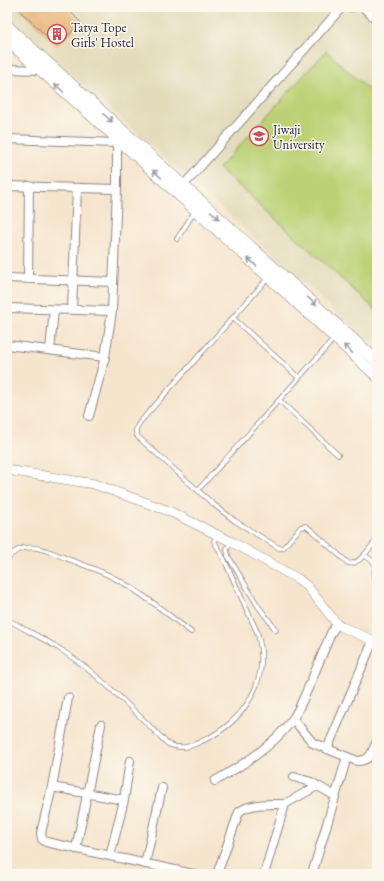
<svg xmlns="http://www.w3.org/2000/svg" width="384" height="881" font-family="'EB Garamond',serif">
	<style>
		.built { fill: #e3dbba }
		.green { fill: #bcd175; stroke: #6f7a58 }
		.building { fill: #e9b981 }
		.lines { fill: none; stroke-linecap: round; stroke-linejoin: round }
		.service-casing { stroke: #8c8484; stroke-width: 5.5 }
		.minor-casing { stroke: #8c8484; stroke-width: 10 }
		.tertiary-casing { stroke: #8c8484; stroke-width: 10 }
		.secondary-casing { stroke: #8c8484; stroke-width: 12 }
		.service { stroke: #fff; stroke-width: 4 }
		.minor { stroke: #fff; stroke-width: 8 }
		.tertiary { stroke: #fff; stroke-width: 9 }
		.secondary { stroke: #fff; stroke-width: 11 }
		.oneway { stroke: #9c9ca7 }
		.labels { text-anchor: middle; stroke-width: 3; stroke-linejoin: round; paint-order: stroke }
		.poi-label { font-size: 13px; fill: #22223b; stroke: #fbf7ec; text-anchor: start }
	</style>
	<rect width="100%" height="100%" fill="#fbf7ec"/>
	<filter id="ink" filterUnits="userSpaceOnUse"><feTurbulence type="fractalNoise" baseFrequency=".025" numOctaves="2"/><feDisplacementMap in="SourceGraphic" scale="8" xChannelSelector="R" yChannelSelector="G"/><feConvolveMatrix kernelMatrix="1 2 1 2 8 2 1 2 1" color-interpolation-filters="sRGB"/></filter>
	<filter id="wash" filterUnits="userSpaceOnUse"><feTurbulence type="fractalNoise" baseFrequency=".012" numOctaves="4" result="noise"/><feDisplacementMap in="SourceGraphic" scale="16" xChannelSelector="R" yChannelSelector="G"/><feGaussianBlur stdDeviation="0.9" result="paint"/><feColorMatrix in="noise" values="0 0 0 0 0 0 0 0 0 0 0 0 0 0 0 0 0 1.4 0 .05"/><feComposite in="paint" operator="in"/></filter>
	<g filter="url(#wash)">
		<rect width="100%" height="100%" fill="#f6e5cd"/>
		<!-- built -->
		<path class="built" d="M7,7h370v343l-103,-95 -267,-238z"/>
		<!-- green -->
		<path class="green" d="M326,51l51,46v214l-158,-143z"/>
		<g id="blocks">
			<!-- building -->
			<path class="building" d="M24,7h42l15,16 -24,23 -37,-35z"/>
		</g>
	</g>
	<g filter="url(#ink)">
		<use href="#blocks" fill-opacity="0" stroke="#8c8484" stroke-width="1"/>
		<g class="lines">
			<defs>
				<path id="service" d="M177,239l18,-28
					M269,277l-129,145c-4,6 -6,9 -2,15l75,67 22,17 44,27h4l18,-21 5,-1 5,4 37,33c10,4 22,-16 29,-23
					M234,319l65,59
					M279,400l59,55
					M198,490l136,-151
					M231,542l-4,7 1,7 30,50 18,24
					M364,555c3,2 6,4 9,6 5,6 -2,12 4,20
					M7,560c15,-23 41,-9 61,-1 16,6 33,12 48,20 27,14 51,35 75,53
					M7,619c18,11 38,20 56,32 39,26 71,60 105,93 13,6 22,3 34,-3 43,-19 70,-63 55,-109l-33,-73 -10,-18 3,-6"/>
				<path id="minor" d="M349,7h5
					M363,7l14,13
					M7,69l33,1
					M7,139l110,4
					M7,186l110,3
					M183,186l159,-179
					M7,278l106,4
					M28,279l1,-93
					M7,308l105,3 5,-122v-51
					M72,310l5,-122
					M7,345l98,12
					M50,350l4,-40
					M89,416l16,-59 7,-46
					M68,698l-16,89 -11,46 1,6 4,3 147,32
					M293,719l20,24 44,18c14,0 15,-9 20,-20
					M327,749l46,-108
					M294,777l17,5 24,14
					M215,781c29,-17 57,-34 77,-61 8,-11 12,-24 18,-36 7,-17 14,-34 21,-51l6,-9
					M52,787l72,13
					M76,849l25,-124
					M110,856l14,-56 6,-39
					M145,864l17,-76
					M217,874l22,-62c10,-9 33,-8 46,-8
					M264,874l21,-70 32,-18
					M312,874l35,-117"/>
				<path id="tertiary" d="M7,470l87,14 75,27 63,31 66,37 9,7 30,38 5,3 35,15"/>
				<path id="secondary" d="M7,26l370,335
					M7,40l123,110 247,226"/>
			</defs>
			<!-- service casing -->
			<use href="#service" class="service-casing"/>
			<!-- minor casing -->
			<use href="#minor" class="minor-casing"/>
			<!-- tertiary casing -->
			<use href="#tertiary" class="tertiary-casing"/>
			<!-- secondary casing -->
			<use href="#secondary" class="secondary-casing"/>
			<!-- service -->
			<use href="#service" class="service"/>
			<!-- minor -->
			<use href="#minor" class="minor"/>
			<!-- tertiary -->
			<use href="#tertiary" class="tertiary"/>
			<!-- secondary -->
			<use href="#secondary" class="secondary"/>
		</g>
		<!-- one-way arrows -->
		<defs><path id="oneway-shaft" d="M-6 0H5M1.5-3L5.5 0L1.5 3" fill="none" stroke-width="1.6" stroke-linecap="round" stroke-linejoin="round"/></defs>
		<g class="oneway">
			<use href="#oneway-shaft" transform="translate(59 88) rotate(-138)"/>
			<use href="#oneway-shaft" transform="translate(108 118) rotate(42)"/>
			<use href="#oneway-shaft" transform="translate(157 174) rotate(-138)"/>
			<use href="#oneway-shaft" transform="translate(215 215) rotate(42)"/>
			<use href="#oneway-shaft" transform="translate(252 262) rotate(-137)"/>
			<use href="#oneway-shaft" transform="translate(312 301) rotate(42)"/>
			<use href="#oneway-shaft" transform="translate(348 349) rotate(-137)"/>
		</g>
	</g>
	<!-- icons -->
	<defs>
		<symbol id="building-ring" viewBox="-11 -11 22 22"><circle r="9.5" fill="#fbf7ec" stroke="#d1495b" stroke-width="1.5"/><path d="M-4-6H4V6H1V3H-1V6H-4ZM-2.5-4.3h1.7v1.8h-1.7ZM.8-4.3h1.7v1.8H.8ZM-2.5-1h1.7V.8h-1.7ZM.8-1h1.7V.8H.8Z" fill="#d1495b"/></symbol>
		<symbol id="university-ring" viewBox="-11 -11 22 22"><circle r="9.5" fill="#fbf7ec" stroke="#d1495b" stroke-width="1.5"/><path d="M0-5L7-2L0 1L-7-2ZM-4 1L0 2.5L4 1V4Q0 6-4 4Z" fill="#d1495b"/></symbol>
	</defs>
	<g fill-rule="evenodd">
		<use href="#building-ring" x="46" y="23" width="22" height="22"/>
		<use href="#university-ring" x="248" y="125" width="22" height="22"/>
	</g>
	<g class="labels">
		<!-- poi labels -->
		<g class="poi-label">
			<text x="71" y="32">Tatya Tope<tspan x="71" dy="15">Girls' Hostel</tspan></text>
			<text x="273" y="134">Jiwaji<tspan x="273" dy="15">University</tspan></text>
		</g>
	</g>
	<!-- margin -->
	<rect width="384" height="881" fill="none" stroke="#fbf7ec" stroke-width="24"/>
</svg>
